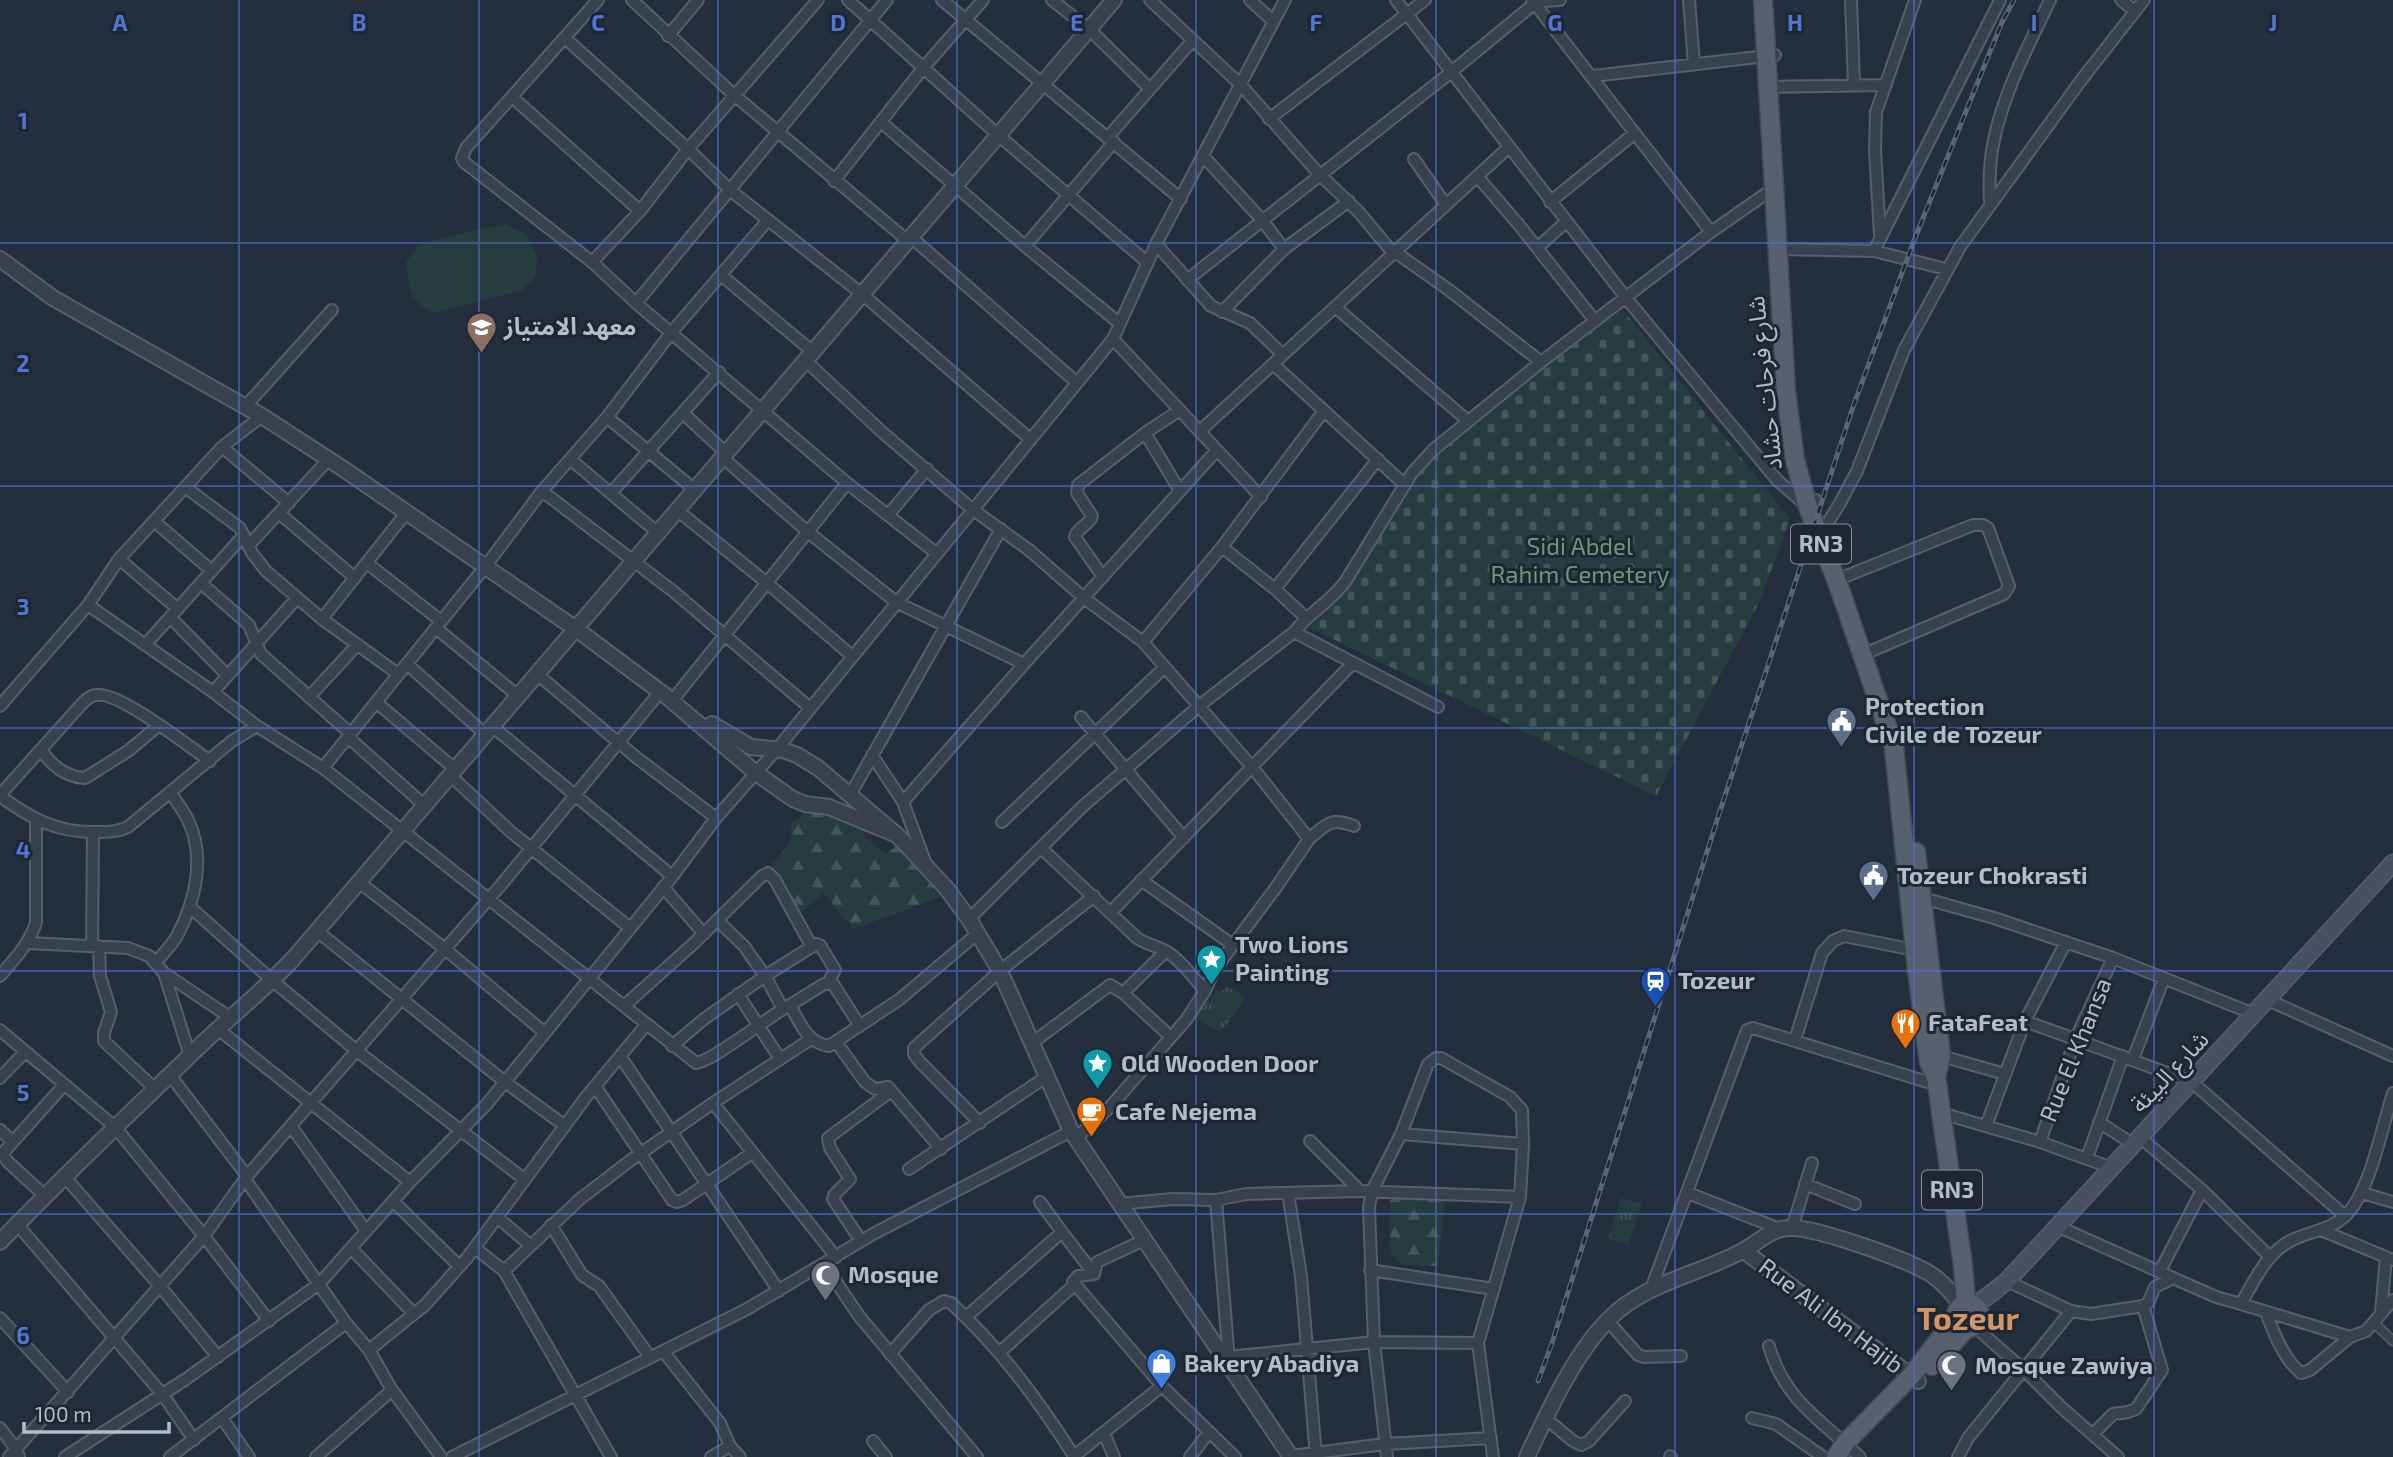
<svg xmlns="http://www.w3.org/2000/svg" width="2393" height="1457" font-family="'Exo 2','Noto Sans Arabic',sans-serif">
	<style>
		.forest { fill: url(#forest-firs) }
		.cemetery { fill: url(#cemetery-stones) }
		.park { fill: url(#park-tufts) }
		.pitch { fill: #263c3f }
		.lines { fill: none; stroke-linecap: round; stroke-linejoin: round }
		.pedestrian-casing { stroke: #565f6c; stroke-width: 11 }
		.minor-casing { stroke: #565f6c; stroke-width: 14 }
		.tertiary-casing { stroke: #565f6c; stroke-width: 18 }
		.secondary-casing { stroke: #565f6c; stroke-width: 19 }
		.primary-casing { stroke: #414a57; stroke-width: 21 }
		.pedestrian { stroke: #38414e; stroke-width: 8 }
		.minor { stroke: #38414e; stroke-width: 10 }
		.tertiary { stroke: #38414e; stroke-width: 14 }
		.secondary { stroke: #465061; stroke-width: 16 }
		.primary { stroke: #56606e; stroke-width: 18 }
		.rail-casing { stroke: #5a6575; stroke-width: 5 }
		.rail { stroke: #1d2633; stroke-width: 2.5; stroke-dasharray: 8; stroke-linecap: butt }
		.grid { fill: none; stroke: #5274d3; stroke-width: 2; stroke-opacity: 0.55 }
		.labels { text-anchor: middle; stroke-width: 6; stroke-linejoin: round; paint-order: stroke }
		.shield { fill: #1d2633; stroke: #878f9c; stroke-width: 2 }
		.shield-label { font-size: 23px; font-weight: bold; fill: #b4bcc9 }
		.poi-label { font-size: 24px; font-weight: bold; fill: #b4bcc9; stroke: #1d2633; text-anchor: start }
		.street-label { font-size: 24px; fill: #b4bcc9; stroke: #1d2633 }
		.park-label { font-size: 24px; fill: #6b9a76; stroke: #1d2633 }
		.district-label { font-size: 32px; font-weight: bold; fill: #d59563; stroke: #1d2633 }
		.grid-label { font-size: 23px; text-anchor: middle; font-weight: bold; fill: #5274d3; stroke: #1d2633; stroke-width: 6; stroke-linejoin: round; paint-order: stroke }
	</style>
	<defs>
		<pattern id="forest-firs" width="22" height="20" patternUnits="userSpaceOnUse" patternTransform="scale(1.75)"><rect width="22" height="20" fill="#263c3f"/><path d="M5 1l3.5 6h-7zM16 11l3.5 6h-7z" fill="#435659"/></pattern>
		<pattern id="cemetery-stones" width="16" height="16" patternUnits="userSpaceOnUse" patternTransform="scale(1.75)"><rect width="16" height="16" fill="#263c3f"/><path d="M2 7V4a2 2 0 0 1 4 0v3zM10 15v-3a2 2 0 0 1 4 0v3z" fill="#435659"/></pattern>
		<pattern id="park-tufts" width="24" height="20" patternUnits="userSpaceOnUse" patternTransform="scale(1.75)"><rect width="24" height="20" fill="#263c3f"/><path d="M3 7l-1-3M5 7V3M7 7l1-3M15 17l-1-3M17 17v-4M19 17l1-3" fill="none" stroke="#435659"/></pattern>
	</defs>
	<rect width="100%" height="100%" fill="#242f3e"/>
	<!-- forest -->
	<path class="forest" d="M818,803l52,22 -8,10 25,19 12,-11 44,53 -90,33 -29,-36 -27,23 -26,-50 21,-26 -2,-16z
		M1407,1195l38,5 -7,66 -36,-1 -12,-12v-53z"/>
	<!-- cemetery -->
	<path class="cemetery" d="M1613,308l10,2 167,209 -30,82 -104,195 -346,-168 112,-168z"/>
	<!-- park -->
	<path class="park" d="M1227,987l19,10 -25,35 -27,-14 22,-27h6z
		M1621,1198l21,6 -14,41 -20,-6z"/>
	<!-- pitch -->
	<path class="pitch" d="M505,224l22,11 10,21 -2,20 -13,14 -88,23c-26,-14 -25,-23 -28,-51l14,-19z"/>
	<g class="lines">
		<defs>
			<path id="pedestrian" d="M2373,1322l20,19"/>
			<path id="minor" d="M598,0l-132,148 -4,10 2,4 128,100 44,41 211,180 89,70
				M632,0l102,95 174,146
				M818,0l-130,149 42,41 132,104 168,145
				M848,0l150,135 150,128
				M942,0l239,199
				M1052,0l37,29 61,60
				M1150,0l91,85 78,89 39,37 30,36 61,43 92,72
				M1250,0l23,21
				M1396,0l230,298 151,182 31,27 8,-7
				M1532,0l179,232
				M1689,0l5,64
				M1851,0l3,84
				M2121,0l14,11
				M668,36l30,-36
				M565,38l123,111 -48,62 -48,51
				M1593,76l182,-21
				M1768,87l118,-2
				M512,97l128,114
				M1269,119l156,-119
				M881,122l144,124 94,77
				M1108,137l85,-97
				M1204,157l58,63 22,29
				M1414,159l32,46
				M1477,176l42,49 76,96
				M834,181l90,-114 59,-67
				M1550,202l85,-69
				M1990,204c-1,-21 -1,-43 4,-64 10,-49 35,-95 56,-140
				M1880,235l-5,-85 1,-38 39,-112
				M911,237l165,145
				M1156,244l55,62 39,17 33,32
				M1025,246l89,-104
				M1537,248l29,-26
				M1777,249l97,2 72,18
				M1874,251l126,-251
				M721,275l92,77
				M1187,280l263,-207 79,-65 12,-7 19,-1
				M636,303l251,-303
				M1335,307l132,113
				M1222,312l62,-63 65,-48
				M1113,339l148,158
				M805,360l77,72 90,77 57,41 55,48 59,44 110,126 56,71c18,-15 21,-22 45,-13
				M1273,364l132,121
				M245,407l87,-97
				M684,414l42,39
				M607,417l88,73
				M1200,431l309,-284
				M222,447l67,56
				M722,457l86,75 88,70 128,62 156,-173 -35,-58
				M570,459l88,74
				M185,487l55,41 12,25 14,18 56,48 76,55
				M542,491l132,101 135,115
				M1180,491l37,-41
				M611,493l108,-121
				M677,510l90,73 85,73
				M279,513l76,65
				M888,515l39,-46
				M154,521l58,50
				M1817,534l8,-7 15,-24 17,-32 47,-121 56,-103 122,-168 62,-79
				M248,546l80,-86
				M1222,547l53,42 31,29
				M119,559l59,50
				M367,563l74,58
				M1103,577l-28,-40c2,-10 14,-11 17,-21l-15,-23 1,-8 67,-52 35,-23
				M1844,577l129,-52h10l5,3 21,58 -5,8 -142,61
				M201,583l48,42 12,29 90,80
				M1275,589l103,-130
				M88,605l125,87 44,34 66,42 373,295c17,-2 73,-47 94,-58 10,18 17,38 39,41l71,-47 78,-66
				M170,617l57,58
				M322,619l84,-106
				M436,628l82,68
				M1294,632l144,75
				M1143,642l79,-95 101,-135
				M145,645l99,-110
				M407,664l78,70
				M537,674l100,84 79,60
				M213,692l84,-94
				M309,697l48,-52
				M376,702l79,67
				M671,702l176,-219
				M0,706l88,-101 31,-46 103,-112 40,-31
				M1081,717l103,121
				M492,726l180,150
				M348,737l76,68
				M41,749c9,16 25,28 44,29l43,-27 30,-25
				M872,755l31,47
				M323,768l162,-201 57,-76 65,-74 64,-84 97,-113
				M450,775l61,57 119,96
				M0,795l79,-88c5,-5 10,-12 18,-12 23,-3 91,51 113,66
				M850,795l151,-266
				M0,796c30,22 57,37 96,36 12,0 22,0 32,-5l104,-86 25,-15
				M1002,822l163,-155
				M1041,848l96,90c10,7 22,8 32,15 14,10 25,25 36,38
				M927,867l-24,-65 121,-138
				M1141,880l92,65
				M663,887l41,47
				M1919,897l75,21 119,40 141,56
				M190,907l83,74 84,70 167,128
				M1110,913l243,-250
				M969,919l113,-112 117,-101 95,-74c16,-20 35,-29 51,-50l67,-109 21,-23 108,-88 170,-130 66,-46
				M317,931l188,151 60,44
				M28,943l100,5 21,8 15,17 26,83
				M92,946l1,-114
				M99,946l1,30 11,36 -7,21v8l52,49
				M156,962c7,-8 15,-16 21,-26 18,-34 29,-79 11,-116 -5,-10 -12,-19 -18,-28
				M164,973l67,45
				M0,976c15,-18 29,-31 36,-54v-102
				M1123,993l43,-42
				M738,994l42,65
				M2268,1000l125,56
				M790,1005l34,-21h9l27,42
				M624,1006l68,-61 70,-69 6,-3 7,7 37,67
				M783,1009l-18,-33 51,-32 4,1 15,25 -7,13
				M2025,1021l167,61 153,134
				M218,1029l192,153
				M0,1030l115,97 89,109 65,85
				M545,1033l123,-151 48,-64 61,-69 336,-410 43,-95 129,-244
				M1795,1040l27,-87 11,-12 11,-5 71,14
				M836,1042l29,40 10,7 13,-2 53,62
				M1032,1043l78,-58 13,8 48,44
				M672,1046l32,-27 61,-43 -21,-30 -27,-26
				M620,1056l159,235
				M1941,1056l64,18
				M2133,1059l31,-81
				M170,1075l77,101v6l99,141
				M0,1078l25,-26
				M595,1086l77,114 5,2 6,-2 69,-47
				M713,1103l98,-64
				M1941,1113l99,29 72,26
				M2099,1122l35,23
				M980,1123l-60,-61 -6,-8v-6l86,-77 94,-75
				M291,1126l75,105
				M1986,1126l39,-105 41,-79
				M0,1130l12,11
				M1401,1134l122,10
				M1076,1138l33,-30 77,-88 19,-29 8,-19 64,-86 32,-47
				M2141,1138l61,52 68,67
				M1310,1141l50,50
				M2040,1142l35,-102 38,-82
				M2087,1158l36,-102
				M909,1169l137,-92
				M64,1176l96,110 58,71
				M1805,1184l50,20
				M1288,1193l13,83 15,181
				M1688,1193l92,36
				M2362,1193l31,9
				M45,1196l-38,-35 -4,-8 61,-68
				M1216,1200l13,161
				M393,1201l66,65
				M1040,1202l22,30
				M1119,1204l53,-5 44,1 30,-6 114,-3 160,6
				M497,1217l33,28
				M17,1224l146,171 31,45
				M551,1225l31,50 17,11 51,71
				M2057,1226l116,52
				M1792,1228l20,-65
				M2321,1230l72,30
				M861,1241l-28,-42 1,-4 16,-16 -20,-31 -2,-10 63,-47
				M475,1248l29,23 107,186
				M352,1249l62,65
				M824,1264l35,52 118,141
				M1370,1270l124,19
				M504,1271l76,-72 51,-39 82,-57 123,154
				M2160,1271l42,-81
				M2007,1281l64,30 20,3 52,-8 5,-3 7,-16 18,-9 43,19 25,7c13,-23 25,-50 49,-63 19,-10 43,-11 58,-28 23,-26 34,-86 45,-120
				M1651,1289l96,-259 6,-2 184,57
				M2241,1304l109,33 16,-6 27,-31
				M2381,1312l5,-55
				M2266,1313c8,20 18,47 35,60l9,-3 40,-33
				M966,1317l96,-85 32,42
				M0,1318l68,74
				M1607,1320l31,35 6,2 37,-1
				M1974,1326l50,44 37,37 57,50
				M1769,1346c15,54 53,75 91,111
				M369,1350l56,-45 42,-47 119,-161 60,-72
				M663,1351l57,72 10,23
				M999,1353l75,-68
				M890,1354l39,-44 15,-9 7,2c49,45 87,97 123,153
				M1228,1357l146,-15 104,1
				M1162,1386l73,71
				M222,1418l27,39
				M1545,1418l28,23 8,4 8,-4 36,-40
				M1752,1418l24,6 47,33
				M0,1428l16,21 3,8
				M1104,1433l10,24
				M2093,1434l20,-20 15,-2 8,-3 26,-39 -19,-64
				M873,1441l13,16
				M1291,1456l94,-12 106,-6
				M1670,1456l1,1
				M9,1457l195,-221 43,-60 254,-291 159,-193
				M65,1457l121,-78 133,-95 91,-102 76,-77 59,-72 -100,-84 -86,-67
				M170,1457l176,-134 23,27 23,40 49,67
				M316,1457l76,-67
				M452,1457l295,-148 126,-75 198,-103
				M711,1457l19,-11 10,11
				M1073,1457l89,-71 -89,-104 5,-6 16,-2 3,-12 47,-22
				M1190,1457l19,-25
				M1387,1457l-13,-115 -5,-135 3,-16 29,-57 27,-70 8,-6h5l69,39 12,13 1,34 -3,53 -42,146 15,114
				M1958,1457l10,-19 103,-127"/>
			<path id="tertiary" d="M0,259l53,39 209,118 80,52 234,161 90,67 90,77 37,26 12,5 24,3 68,28
				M712,724l39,23 32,3 14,5 21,13 79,67 50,54 22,30 31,52 71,160 220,326
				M0,1242c67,-70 138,-136 207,-203 29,-27 59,-51 86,-80l821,-959
				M1744,1251l174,130
				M1527,1457c21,-45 46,-101 81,-137 37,-38 91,-45 136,-70 15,-8 29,-23 47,-22 27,0 118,32 141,47 11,7 21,20 30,30"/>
			<path id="secondary" d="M1975,1306l32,-25 386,-418"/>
			<path id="primary" d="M1763,0l23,392 9,68 13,47 31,80 55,160 23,223 12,92 7,15 27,189 3,37
				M1916,852l25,204 -5,21
				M1956 1316a12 12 0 1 1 24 0a12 12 0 1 1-24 0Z
				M1932,1366l35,-38
				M1836,1457l10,-15 65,-66 45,-58"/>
		</defs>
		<!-- pedestrian casing -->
		<use href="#pedestrian" class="pedestrian-casing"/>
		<!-- minor casing -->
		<use href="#minor" class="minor-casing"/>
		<!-- tertiary casing -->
		<use href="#tertiary" class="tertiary-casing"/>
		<!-- secondary casing -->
		<use href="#secondary" class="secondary-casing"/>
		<!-- primary casing -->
		<use href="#primary" class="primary-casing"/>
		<!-- pedestrian -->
		<use href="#pedestrian" class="pedestrian"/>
		<!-- minor -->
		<use href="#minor" class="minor"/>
		<!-- tertiary -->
		<use href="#tertiary" class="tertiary"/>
		<!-- secondary -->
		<use href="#secondary" class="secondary"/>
		<!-- primary -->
		<use href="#primary" class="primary"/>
		<defs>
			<path id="rail" d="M1538,1381l13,-35 168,-532 134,-407 60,-164 89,-221 12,-22"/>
		</defs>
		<!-- rail casing -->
		<use href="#rail" class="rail-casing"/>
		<!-- rail -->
		<use href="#rail" class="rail"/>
	</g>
	<!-- grid -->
	<path class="grid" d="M239,0v1457M479,0v1457M718,0v1457M957,0v1457M1196,0v1457M1436,0v1457M1675,0v1457M1914,0v1457M2154,0v1457M0,243h2393M0,486h2393M0,728h2393M0,971h2393M0,1214h2393"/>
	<!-- icons -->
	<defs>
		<symbol id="school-pin" viewBox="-11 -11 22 30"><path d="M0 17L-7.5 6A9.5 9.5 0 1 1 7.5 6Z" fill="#8d6e63" stroke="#1d2633"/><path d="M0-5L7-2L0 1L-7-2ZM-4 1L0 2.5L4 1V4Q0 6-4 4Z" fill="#fff"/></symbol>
		<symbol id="civic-pin" viewBox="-11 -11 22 30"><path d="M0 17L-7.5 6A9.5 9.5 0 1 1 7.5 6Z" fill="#5c6f8a" stroke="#1d2633"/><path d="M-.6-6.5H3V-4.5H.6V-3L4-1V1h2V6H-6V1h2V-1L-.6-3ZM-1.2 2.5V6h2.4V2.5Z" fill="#fff"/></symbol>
		<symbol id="sight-pin" viewBox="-11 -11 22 30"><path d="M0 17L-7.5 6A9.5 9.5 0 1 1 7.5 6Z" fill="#0f9aa8" stroke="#1d2633"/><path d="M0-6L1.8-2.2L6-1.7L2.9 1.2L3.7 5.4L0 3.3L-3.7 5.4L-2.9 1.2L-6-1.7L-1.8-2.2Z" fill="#fff"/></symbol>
		<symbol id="station-pin" viewBox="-11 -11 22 30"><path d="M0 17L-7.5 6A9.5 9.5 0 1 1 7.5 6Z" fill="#1a4fb4" stroke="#1d2633"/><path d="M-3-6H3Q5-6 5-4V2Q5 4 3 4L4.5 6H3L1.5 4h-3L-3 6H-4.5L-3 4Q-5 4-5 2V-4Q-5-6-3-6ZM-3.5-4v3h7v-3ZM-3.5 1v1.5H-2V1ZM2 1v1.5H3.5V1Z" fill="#fff"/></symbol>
		<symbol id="restaurant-pin" viewBox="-11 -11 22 30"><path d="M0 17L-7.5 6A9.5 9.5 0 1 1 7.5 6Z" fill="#e8710a" stroke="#1d2633"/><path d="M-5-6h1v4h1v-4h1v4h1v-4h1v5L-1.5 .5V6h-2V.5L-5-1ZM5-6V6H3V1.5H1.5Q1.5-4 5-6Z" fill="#fff"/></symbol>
		<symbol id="cafe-pin" viewBox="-11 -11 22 30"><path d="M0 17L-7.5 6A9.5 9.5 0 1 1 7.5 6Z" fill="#e8710a" stroke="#1d2633"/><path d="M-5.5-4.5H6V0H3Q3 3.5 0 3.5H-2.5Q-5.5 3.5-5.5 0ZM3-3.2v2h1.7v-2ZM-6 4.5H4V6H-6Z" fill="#fff"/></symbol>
		<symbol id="mosque-pin" viewBox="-11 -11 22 30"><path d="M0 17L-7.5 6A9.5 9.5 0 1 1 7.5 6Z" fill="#6b7280" stroke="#1d2633"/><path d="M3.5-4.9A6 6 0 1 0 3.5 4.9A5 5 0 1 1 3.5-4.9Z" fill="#fff"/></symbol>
		<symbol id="shop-pin" viewBox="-11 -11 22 30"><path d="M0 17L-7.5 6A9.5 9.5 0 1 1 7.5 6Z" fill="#3f7fe0" stroke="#1d2633"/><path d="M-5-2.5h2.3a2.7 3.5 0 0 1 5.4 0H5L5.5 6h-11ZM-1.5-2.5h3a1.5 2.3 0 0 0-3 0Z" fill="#fff"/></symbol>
	</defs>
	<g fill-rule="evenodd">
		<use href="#school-pin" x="464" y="310" width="35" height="47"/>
		<use href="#civic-pin" x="1824" y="704" width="35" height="47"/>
		<use href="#civic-pin" x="1856" y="858" width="35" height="47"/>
		<use href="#sight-pin" x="1194" y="942" width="35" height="47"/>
		<use href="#station-pin" x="1638" y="964" width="35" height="47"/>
		<use href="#restaurant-pin" x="1888" y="1006" width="35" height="47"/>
		<use href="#sight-pin" x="1080" y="1046" width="35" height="47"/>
		<use href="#cafe-pin" x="1074" y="1094" width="35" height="47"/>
		<use href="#mosque-pin" x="808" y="1258" width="35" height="47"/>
		<use href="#shop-pin" x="1144" y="1346" width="35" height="47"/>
		<use href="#mosque-pin" x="1934" y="1348" width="35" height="47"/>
	</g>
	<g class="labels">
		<!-- shield labels -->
		<g class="shield">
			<rect x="1791" y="524.5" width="60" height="39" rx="5"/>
			<rect x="1922" y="1170.5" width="60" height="39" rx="5"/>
		</g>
		<g class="shield-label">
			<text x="1821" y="552">RN3</text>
			<text x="1952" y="1198">RN3</text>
		</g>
		<!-- poi labels -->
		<g class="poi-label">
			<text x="504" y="335">معهد الامتياز</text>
			<text x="1865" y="715">Protection<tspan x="1865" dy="28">Civile de Tozeur</tspan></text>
			<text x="1897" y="884">Tozeur Chokrasti</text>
			<text x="1235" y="953">Two Lions<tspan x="1235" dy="28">Painting</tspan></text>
			<text x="1678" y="989">Tozeur</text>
			<text x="1928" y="1031">FataFeat</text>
			<text x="1121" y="1072">Old Wooden Door</text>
			<text x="1115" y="1120">Cafe Nejema</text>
			<text x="848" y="1283">Mosque</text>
			<text x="1184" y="1372">Bakery Abadiya</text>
			<text x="1975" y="1374">Mosque Zawiya</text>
		</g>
		<!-- street labels -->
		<g class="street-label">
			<text transform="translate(1765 383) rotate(-96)" y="8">شارع فرحات حشاد</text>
			<text transform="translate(2076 1050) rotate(-68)" y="8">Rue El Khansa</text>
			<text transform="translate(2170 1072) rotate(-47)" y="8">شارع البيئة</text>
			<text transform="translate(1831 1316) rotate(37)" y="8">Rue Ali Ibn Hajib</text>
		</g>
		<!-- park labels -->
		<g class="park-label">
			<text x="1580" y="555">Sidi Abdel<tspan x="1580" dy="28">Rahim Cemetery</tspan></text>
		</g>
		<!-- district labels -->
		<g class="district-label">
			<text x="1968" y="1330">Tozeur</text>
		</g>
	</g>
	<g class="grid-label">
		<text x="120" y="31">A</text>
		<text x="359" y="31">B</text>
		<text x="598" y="31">C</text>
		<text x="838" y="31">D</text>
		<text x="1077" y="31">E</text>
		<text x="1316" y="31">F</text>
		<text x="1555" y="31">G</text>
		<text x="1795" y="31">H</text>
		<text x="2034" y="31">I</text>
		<text x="2273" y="31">J</text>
		<text x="23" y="129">1</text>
		<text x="23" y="372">2</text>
		<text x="23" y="615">3</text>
		<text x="23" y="858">4</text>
		<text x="23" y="1101">5</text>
		<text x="23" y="1344">6</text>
	</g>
	<!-- scale -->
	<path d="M24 1422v10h145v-10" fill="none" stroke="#b4bcc9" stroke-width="3.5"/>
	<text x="35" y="1422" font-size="21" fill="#b4bcc9" stroke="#1d2633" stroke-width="5" paint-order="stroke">100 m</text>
</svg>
